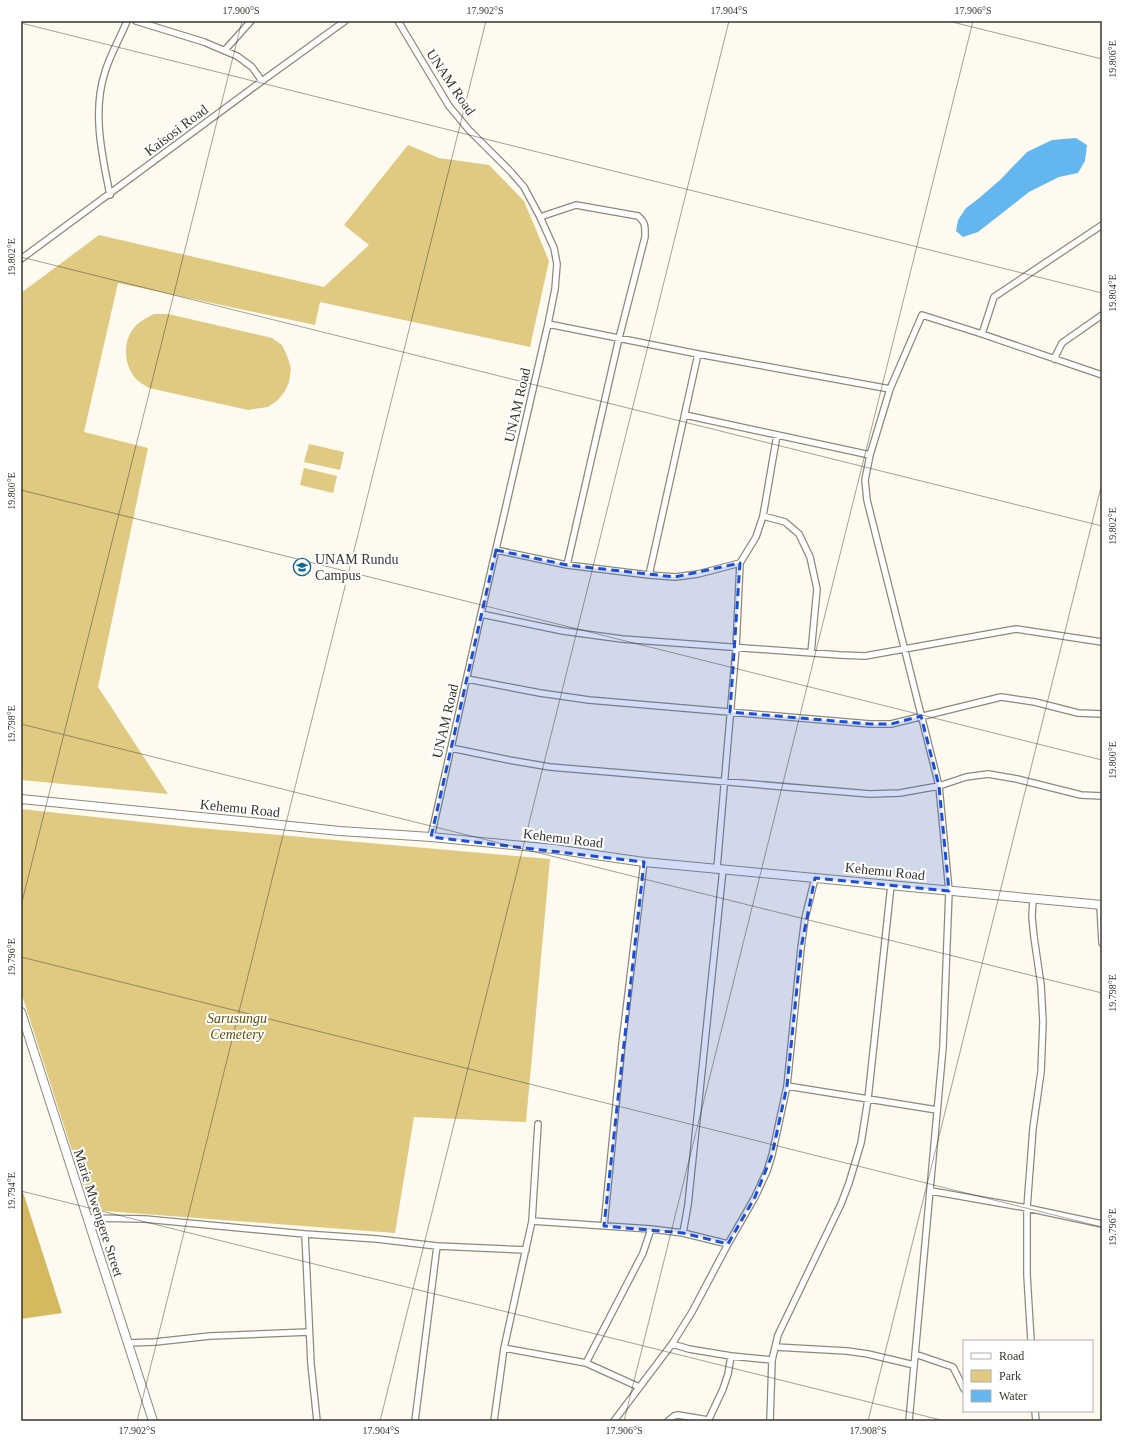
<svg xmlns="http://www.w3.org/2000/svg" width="1123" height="1442" font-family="Georgia,serif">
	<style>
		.green { fill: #e0ca81 }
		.forest { fill: #d4b95e }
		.water { fill: #64b6ef }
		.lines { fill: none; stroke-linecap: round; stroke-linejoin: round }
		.street-casing { stroke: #8e8978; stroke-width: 8 }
		.secondary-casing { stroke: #8e8978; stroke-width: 10 }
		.street { stroke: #fff; stroke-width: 5.5 }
		.secondary { stroke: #fff; stroke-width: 8 }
		.marked { fill: #1d4ed8; fill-opacity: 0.2; stroke: #1d4ed8; stroke-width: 3; stroke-dasharray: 8 5; stroke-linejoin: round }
		.ticks { fill: none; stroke: #37352d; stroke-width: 1; stroke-opacity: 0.45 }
		.labels { text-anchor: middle; stroke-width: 4; stroke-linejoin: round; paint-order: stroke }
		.street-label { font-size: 14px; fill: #37352d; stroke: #fff }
		.poi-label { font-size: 14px; fill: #37352d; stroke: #fff; text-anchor: start }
		.park-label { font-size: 14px; font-style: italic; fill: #614f04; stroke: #fff }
		.neatline { fill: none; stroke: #37352d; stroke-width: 1.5 }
		.ticks-label { font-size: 10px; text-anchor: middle; fill: #37352d }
	</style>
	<rect width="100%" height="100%" fill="#fefaef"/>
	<!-- green -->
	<path class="green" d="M408,145l31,13 50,7 35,36 25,60 -19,86 -210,-45 -5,23 -197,-42 -34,149 64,16 -50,239 70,107 -147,-14v-487l78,-58 225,52 45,-42 -25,-20z
		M154,314h14l104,24 10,7 6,13 3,11 -2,13 -4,9 -7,9 -10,7 -20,3 -99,-22c-4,-3 -9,-5 -13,-9 -14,-16 -14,-44 4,-57 4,-3 9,-5 14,-8z
		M309,444l35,8 -4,18 -36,-8z
		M304,468l33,8 -4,17 -33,-8z
		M21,809l167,18 362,32 -24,263 -112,-5 -19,116 -304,-23 -70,-218z"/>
	<!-- forest -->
	<path class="forest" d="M21,1186l41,127 -41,6z"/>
	<!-- water -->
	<path class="water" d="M1076,138l11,7 -2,16 -7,12 -19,4 -30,15 -51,40 -15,5 -7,-6 2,-11 8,-12 12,-9 22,-19 27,-28 25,-12z"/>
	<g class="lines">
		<defs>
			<path id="street" d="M136,21l68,21 33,14 15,11 10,14
				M398,21l51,85 20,24 42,42 13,15 16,30 14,31 3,16 -2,25 -7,35 -67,290 -50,223
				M225,50l26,-29
				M110,195c-8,-40 -18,-83 -5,-123 5,-17 15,-34 22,-51
				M540,217l36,-12 62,11c8,7 7,10 7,21l-26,101 -52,227
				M21,259l241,-178 83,-60
				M548,324l150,30 192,35
				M982,334l12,-37 108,-72
				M1054,359l8,-16 40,-28
				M685,415l185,40
				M763,516l22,6 14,12 11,23 7,32 -6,64
				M496,550l71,15 82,10 26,2 23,-3 42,-11
				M649,575l49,-221
				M481,614l82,17 59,8 218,16 25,1 151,-27 86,13
				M467,679l73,14 49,7 281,24h21l110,-27 34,5 43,11 24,1
				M451,748l58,12 41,7 320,27 30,-1 39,-7 27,-9 22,-3 29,5 64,16 21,1
				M717,868l19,-220 4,-85 16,-26 7,-21 14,-81
				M1100,905l2,38
				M787,1086l150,24
				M931,1191l96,17 75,16
				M87,1218l58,1 160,15 72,5 60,7 89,4
				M532,1221l119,8 32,4 45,11
				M604,1226l18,-182 22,-182
				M683,1233l5,-28 35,-336
				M305,1234l6,130 6,57
				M1031,1341l-4,-66v-67l6,-80 8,-56 2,-50 -2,-37 -7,-48 -2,-20 1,-18
				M128,1343l27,-1 55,-6 99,-4
				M672,1344l17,5 42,7 41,4
				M775,1347l72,4 21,3 46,11
				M504,1348l82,15 53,24
				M915,1354l38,13 11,22
				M586,1363l57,-110 8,-24
				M1035,1411l1,10
				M415,1421l22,-175
				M494,1421l10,-73 28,-127 6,-97
				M614,1421l58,-77 20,-32 36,-68 27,-47 12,-26 5,-16 15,-69 14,-138 4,-30 10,-40
				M668,1421l6,-5 4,-1 30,5
				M708,1421l15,-32 5,-15 3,-18
				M770,1421l2,-61 6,-25 63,-131 8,-21 12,-40 7,-44 23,-214
				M909,1421l34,-374 6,-156 -10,-105 -72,-286 -2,-20 5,-25 20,-66 32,-74 60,19 120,41"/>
			<path id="secondary" d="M21,799l319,32 91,6 123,12 90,13 458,43
				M21,1012l132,409"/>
		</defs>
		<!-- street casing -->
		<use href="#street" class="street-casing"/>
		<!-- secondary casing -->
		<use href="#secondary" class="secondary-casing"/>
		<!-- street -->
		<use href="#street" class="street"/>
		<!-- secondary -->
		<use href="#secondary" class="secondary"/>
	</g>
	<!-- marked area -->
	<path class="marked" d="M496,550l71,15 108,12 65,-14 -10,149 140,12h21l30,-8 18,70 10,105 -134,-13 -14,70 -14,138 -15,69 -17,42 -27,47 -45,-11 -79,-7 40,-364 -213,-25z"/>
	<!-- ticks -->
	<path class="ticks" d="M948,21l154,38M21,23l1081,270M21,257l1081,269M21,490l1081,270M21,724l1081,269M21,906l221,-885M21,957l1081,270M21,1191l924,230M137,1421l349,-1400M380,1421l349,-1400M624,1421l349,-1400M868,1421l234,-938"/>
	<!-- icons -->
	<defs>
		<symbol id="school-ring" viewBox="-11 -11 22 22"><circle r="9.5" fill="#fff" stroke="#106798" stroke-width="1.5"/><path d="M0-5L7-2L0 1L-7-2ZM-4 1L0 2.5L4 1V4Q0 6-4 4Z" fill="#106798"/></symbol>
	</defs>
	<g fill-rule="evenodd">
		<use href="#school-ring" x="292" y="557" width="20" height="20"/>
	</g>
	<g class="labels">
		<!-- street labels -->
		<g class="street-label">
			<text transform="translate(451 82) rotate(56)" y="5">UNAM Road</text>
			<text transform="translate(176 130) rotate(-37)" y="5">Kaisosi Road</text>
			<text transform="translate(517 405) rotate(-77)" y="5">UNAM Road</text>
			<text transform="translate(445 721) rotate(-77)" y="5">UNAM Road</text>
			<text transform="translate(240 808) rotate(6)" y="5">Kehemu Road</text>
			<text transform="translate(563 838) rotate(7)" y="5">Kehemu Road</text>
			<text transform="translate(885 871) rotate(6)" y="5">Kehemu Road</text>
			<text transform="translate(99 1213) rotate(72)" y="5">Marie Mwengere Street</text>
		</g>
		<!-- poi labels -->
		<g class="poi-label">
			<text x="315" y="564">UNAM Rundu<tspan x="315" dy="16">Campus</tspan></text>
		</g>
		<!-- park labels -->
		<g class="park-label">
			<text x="237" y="1023">Sarusungu<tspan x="237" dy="16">Cemetery</tspan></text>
		</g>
	</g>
	<!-- border -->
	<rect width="1123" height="1442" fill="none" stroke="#ffffff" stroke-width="44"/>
	<!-- legend -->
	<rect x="963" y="1340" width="130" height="72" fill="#ffffff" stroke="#afaeab"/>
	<rect x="971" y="1353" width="20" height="6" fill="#ffffff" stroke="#afaeab"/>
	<text x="999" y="1360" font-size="12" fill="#37352d">Road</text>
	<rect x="971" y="1370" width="20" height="12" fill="#e0ca81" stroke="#afaeab"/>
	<text x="999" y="1380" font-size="12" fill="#37352d">Park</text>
	<rect x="971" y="1390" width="20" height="12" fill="#64b6ef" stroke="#afaeab"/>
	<text x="999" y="1400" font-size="12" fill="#37352d">Water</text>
	<rect x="22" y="22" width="1079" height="1398" class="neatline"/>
	<g class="ticks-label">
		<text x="241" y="14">17.900°S</text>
		<text x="485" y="14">17.902°S</text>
		<text x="729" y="14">17.904°S</text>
		<text x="973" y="14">17.906°S</text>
		<text transform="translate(1112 59) rotate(-90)" y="4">19.806°E</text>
		<text transform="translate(11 257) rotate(-90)" y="4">19.802°E</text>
		<text transform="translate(1112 293) rotate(-90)" y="4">19.804°E</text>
		<text transform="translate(11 491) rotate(-90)" y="4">19.800°E</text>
		<text transform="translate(1112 526) rotate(-90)" y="4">19.802°E</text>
		<text transform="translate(11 724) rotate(-90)" y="4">19.798°E</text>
		<text transform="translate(1112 760) rotate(-90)" y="4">19.800°E</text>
		<text transform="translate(11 957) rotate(-90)" y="4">19.796°E</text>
		<text transform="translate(1112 993) rotate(-90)" y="4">19.798°E</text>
		<text transform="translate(11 1191) rotate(-90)" y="4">19.794°E</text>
		<text transform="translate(1112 1227) rotate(-90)" y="4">19.796°E</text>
		<text x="137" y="1434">17.902°S</text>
		<text x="381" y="1434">17.904°S</text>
		<text x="624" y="1434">17.906°S</text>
		<text x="868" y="1434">17.908°S</text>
	</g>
</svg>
